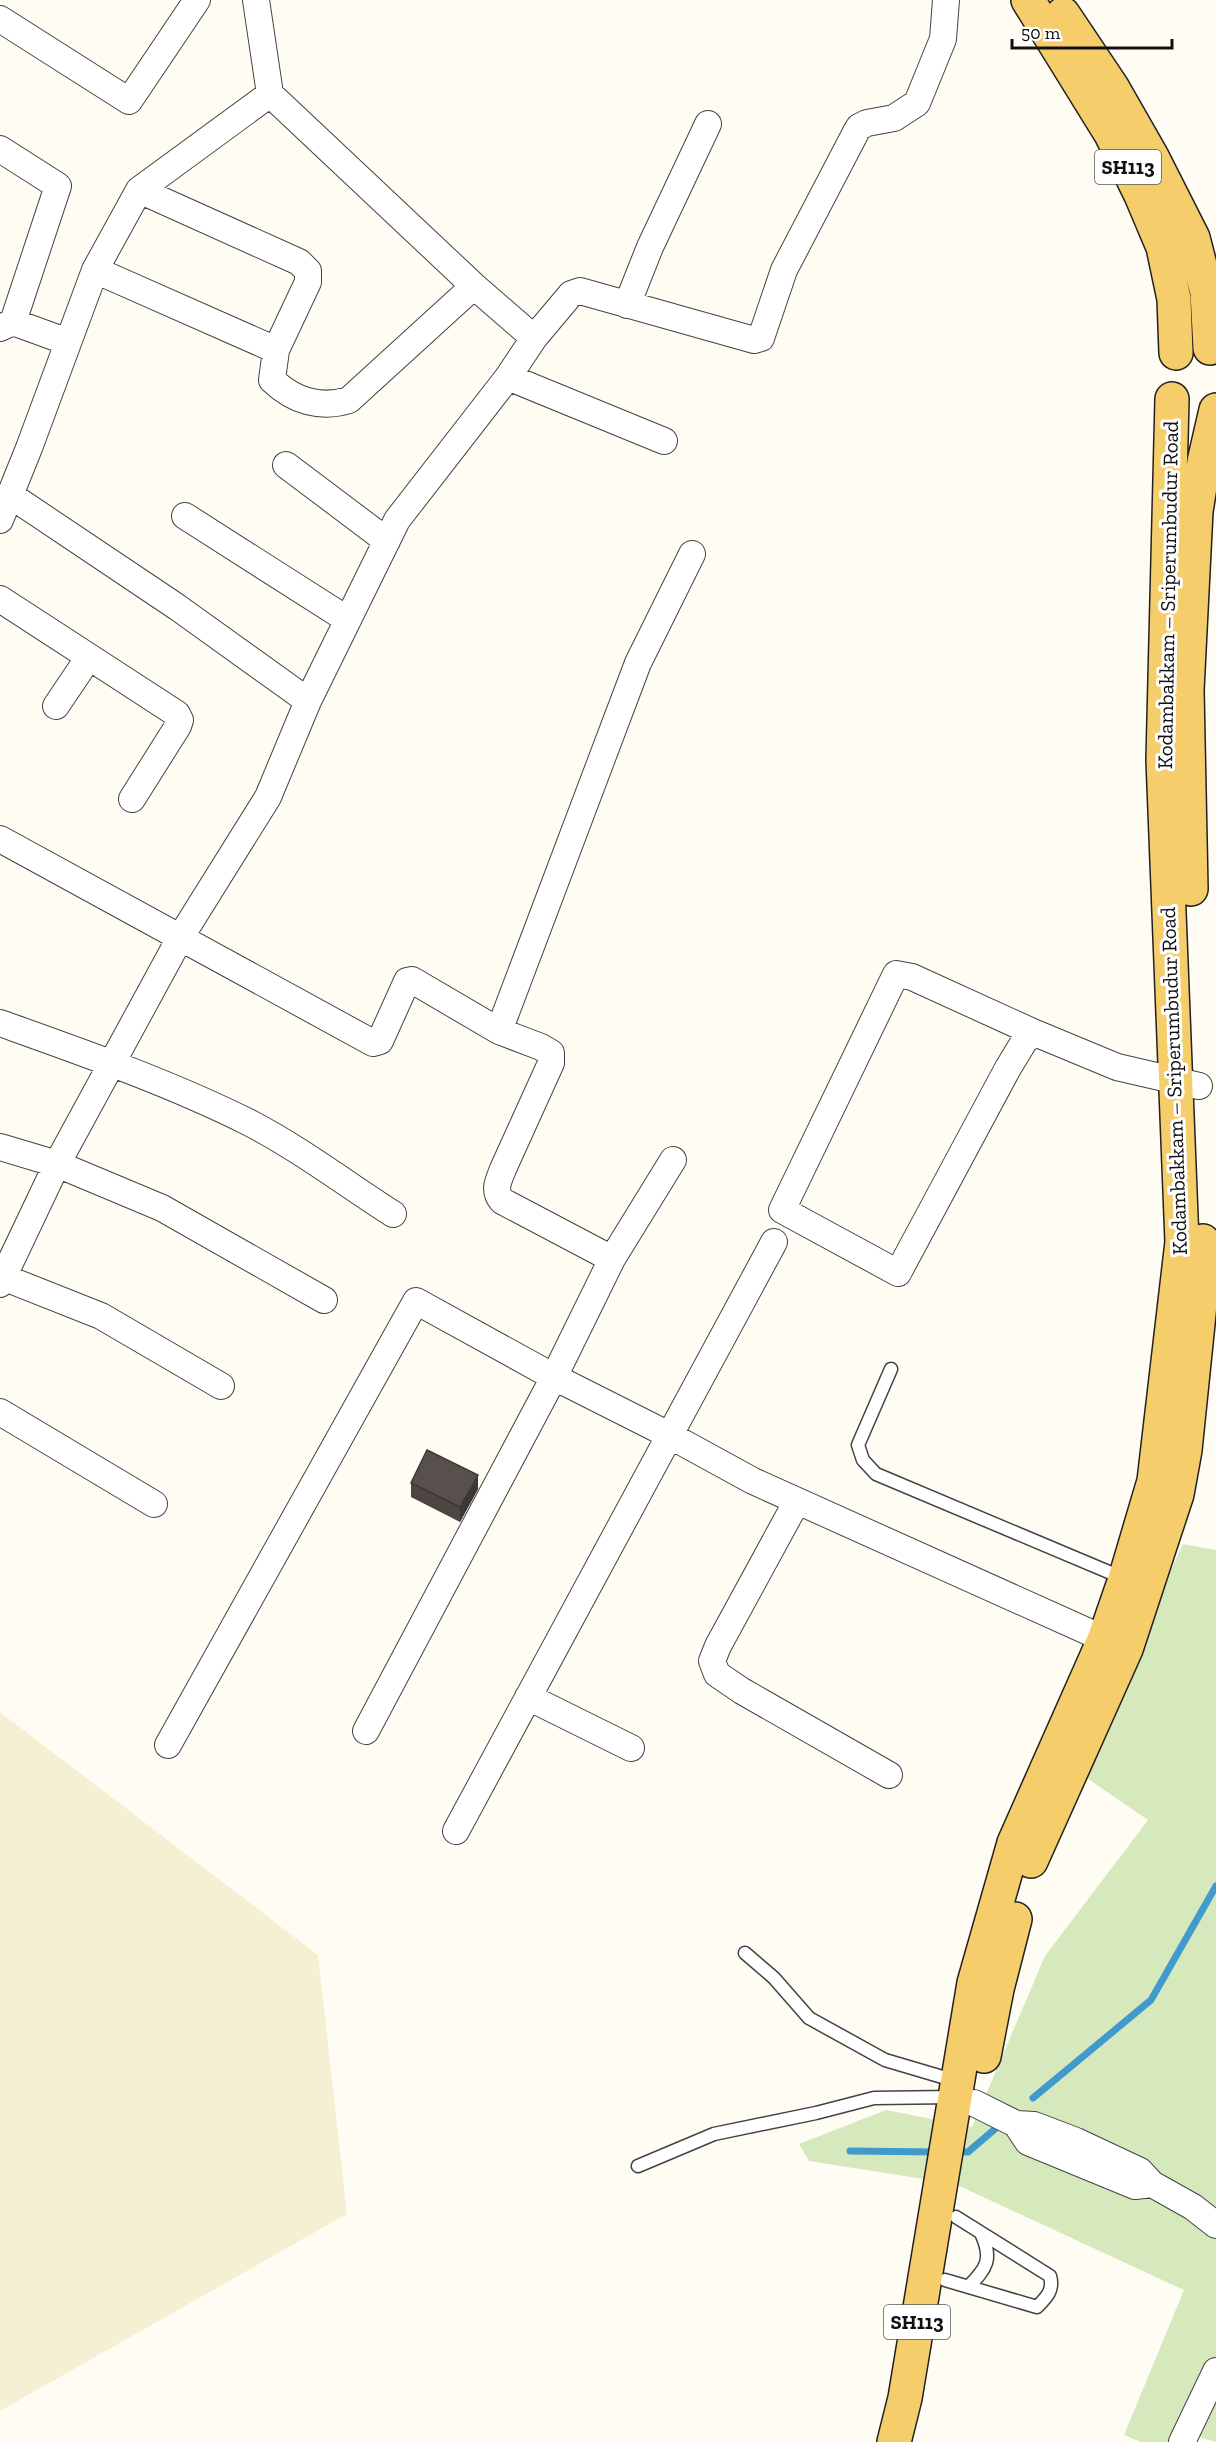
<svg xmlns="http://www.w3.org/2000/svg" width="1216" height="2442" font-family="'Zilla Slab',serif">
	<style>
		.farmland { fill: #f5f0d3 }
		.green { fill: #d6e9bc }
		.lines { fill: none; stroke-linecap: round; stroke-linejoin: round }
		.stream { stroke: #409bcc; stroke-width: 7 }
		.service-casing { stroke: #434343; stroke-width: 15 }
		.minor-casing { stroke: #434343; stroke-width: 28 }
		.primary-casing { stroke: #212121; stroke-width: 36 }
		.service { stroke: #fff; stroke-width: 12 }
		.minor { stroke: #fff; stroke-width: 26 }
		.primary { stroke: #f6cd6b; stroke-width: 33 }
		.wall { fill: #4c4541 }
		.shaded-wall { fill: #3e3835 }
		.building { fill: #58504c; stroke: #3e3835; stroke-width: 1.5 }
		.labels { text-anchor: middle; stroke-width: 6; stroke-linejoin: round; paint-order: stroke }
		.shield { fill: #fff; stroke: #585858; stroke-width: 1.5 }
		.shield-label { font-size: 20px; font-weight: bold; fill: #101010 }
		.street-label { font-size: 21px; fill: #101010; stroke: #fff }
	</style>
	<rect width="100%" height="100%" fill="#fffcf3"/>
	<!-- farmland -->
	<path class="farmland" d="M0,1712l318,243 29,259 -347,197z"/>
	<!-- green -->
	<path class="green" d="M1183,1544l33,6v892l-38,-11 -7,11h-30l-17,-7 60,-145 -229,-106 -146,-23 -10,-17 87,-34 86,17 73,-171 103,-136 -70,-48z"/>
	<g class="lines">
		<!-- stream -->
		<path class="stream" d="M1033,2098l118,-98 65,-114
			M850,2151l87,1
			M954,2152h14l27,-23"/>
		<defs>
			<path id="service" d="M891,1369l-33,76 5,15 13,14 247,104
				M745,1953l29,25 35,40 76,42 71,21
				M638,2166l76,-32 102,-21 58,-15 79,-1
				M945,2280l92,27c10,-10 17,-17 13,-31l-94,-59
				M968,2287c19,-19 25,-28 13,-54"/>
			<path id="minor" d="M256,0l14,94 204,192 60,52
				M0,19l129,82 68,-101
				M0,149l58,37 -45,136
				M139,190l160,72 9,9v11l-32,68 -4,30c22,21 48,29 77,20l125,-114
				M95,270l181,80
				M627,305l23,-58 58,-123
				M0,328l13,-6 55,20
				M508,377l156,64
				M286,465l101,76
				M10,495l167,112 131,94
				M185,516l163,104
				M0,520l29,-72 66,-178 44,-80 131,-96
				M0,599l177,115 3,6 -2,6 -46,73
				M56,706l33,-49
				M0,839l373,204 7,-2 27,-60 5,-1 87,51 42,16 10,6v10l-48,106c-5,13 -10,21 -1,32l110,58 -58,118 -188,354
				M0,1023c84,30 170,60 250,100 50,26 96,61 143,91
				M499,1031l139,-368 54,-109
				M1035,1033l-123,-56 -16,-3 -114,236 116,63 110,-205 17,-28 10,-7 82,34 82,19
				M0,1147l57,17 105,44 162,92
				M612,1259l61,-99
				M0,1276l101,40 120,70
				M0,1284l57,-120 123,-226 88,-141 40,-96 89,-181 111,-143 26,-39 37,-44 9,-3 174,49 7,-2 23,-68 72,-138 3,-5 8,-4 27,-5 23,-15 26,-64 3,-39
				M0,1412l154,92
				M797,1501l-79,145 -6,15 5,13 25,17 147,84
				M528,1697l103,51
				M168,1745l248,-444 138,76 115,58 84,46 367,165
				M456,1831l318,-589
				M974,2103l42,21 18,1 42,16 64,30 12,13 -17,2 -107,-44 -12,-18
				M1152,2184l41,23 23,18
				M1182,2442l34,-71"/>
			<path id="primary" d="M1028,0l83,134 30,61 22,52 11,52 2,54
				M1063,14l49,73 40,70 41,81 14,54 3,56
				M1191,889l-4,-199 9,-179 8,-49 12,-52
				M1031,1861l95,-212 51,-155 8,-44 15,-146 3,-63
				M984,2056l13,-67 18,-70
				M894,2442l11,-44 69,-415 40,-140 90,-203 21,-61 29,-98 28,-239 -19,-482 9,-361"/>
		</defs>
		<!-- service casing -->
		<use href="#service" class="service-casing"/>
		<!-- minor casing -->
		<use href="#minor" class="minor-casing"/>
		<!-- primary casing -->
		<use href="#primary" class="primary-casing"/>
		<!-- service -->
		<use href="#service" class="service"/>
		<!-- minor -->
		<use href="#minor" class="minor"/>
		<!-- primary -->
		<use href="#primary" class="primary"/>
	</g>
	<!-- wall -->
	<path class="wall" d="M411,1483l67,6 -18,33 -49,-25z"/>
	<!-- shaded-wall -->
	<path class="shaded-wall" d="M478,1475v14l-18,33v-15z"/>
	<!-- building -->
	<path class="building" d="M427,1450l51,25 -18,32 -49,-24z"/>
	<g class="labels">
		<!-- shield labels -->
		<g class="shield">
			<rect x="1095" y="150" width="66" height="34" rx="4.5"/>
			<rect x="884" y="2305" width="66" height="34" rx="4.5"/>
		</g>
		<g class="shield-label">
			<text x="1128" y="174">SH113</text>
			<text x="917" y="2329">SH113</text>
		</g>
		<!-- street labels -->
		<g class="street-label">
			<text transform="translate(1168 595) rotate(-89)" y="7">Kodambakkam – Sriperumbudur Road</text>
			<text transform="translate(1174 1081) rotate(-92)" y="7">Kodambakkam – Sriperumbudur Road</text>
		</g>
	</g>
	<!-- scale -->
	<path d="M1012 39v9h160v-9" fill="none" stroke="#101010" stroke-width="3"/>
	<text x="1021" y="39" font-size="18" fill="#101010" stroke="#ffffff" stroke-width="4.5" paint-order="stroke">50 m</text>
</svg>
